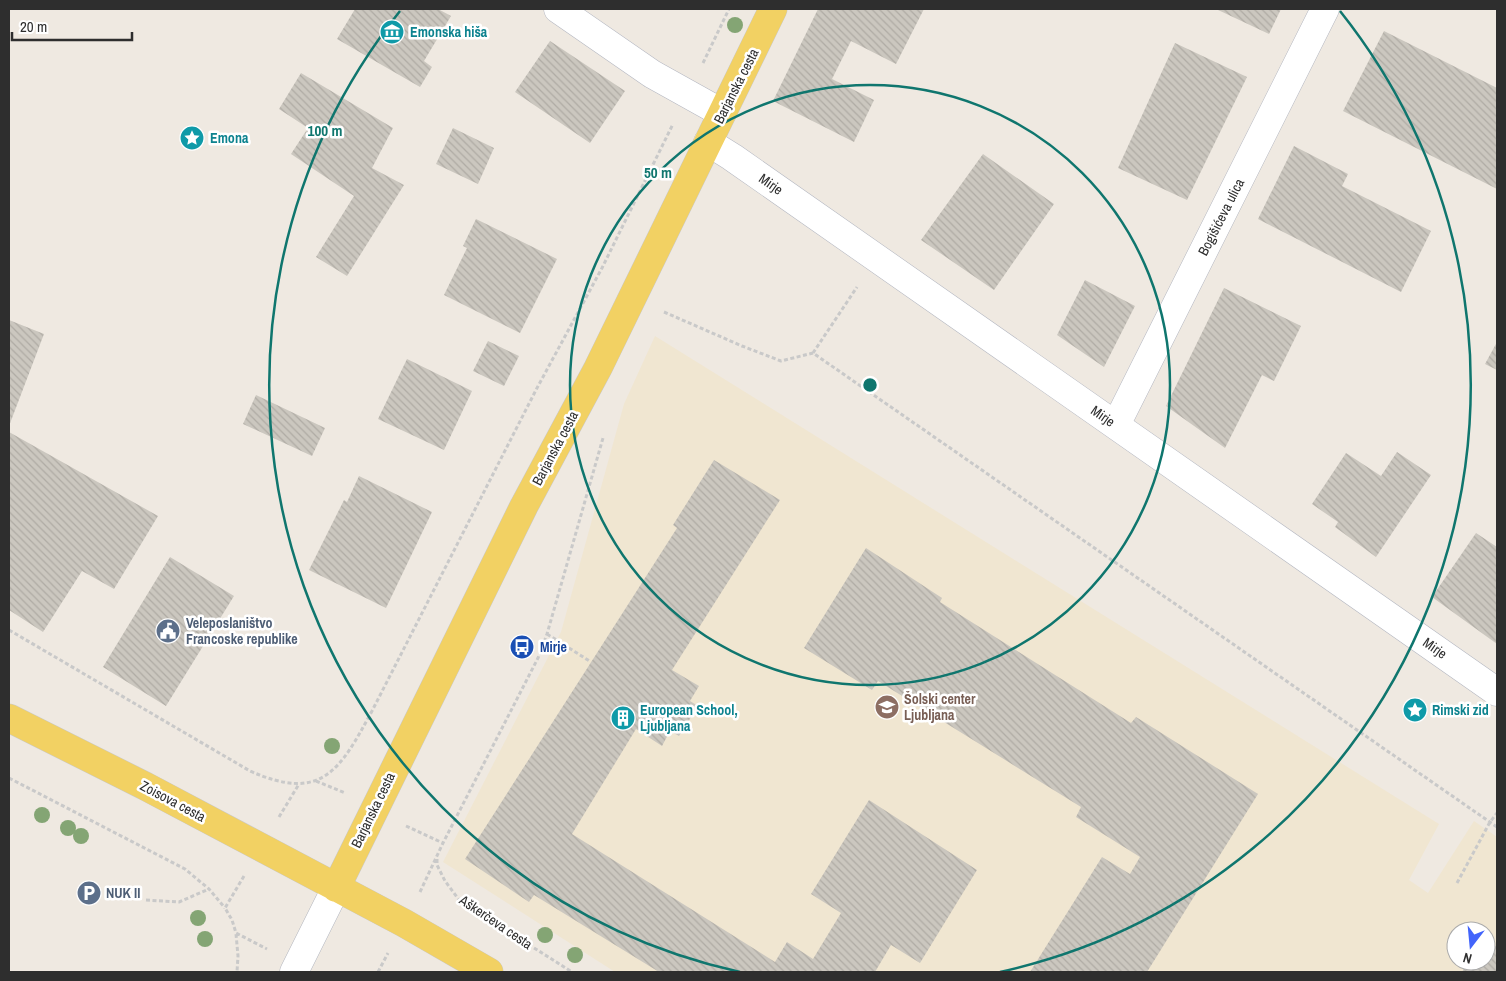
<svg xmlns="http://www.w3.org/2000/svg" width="1506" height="981" font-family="'Archivo Narrow',sans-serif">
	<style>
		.education { fill: #f0e6d1; fill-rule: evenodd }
		.building { fill: url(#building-back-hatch) }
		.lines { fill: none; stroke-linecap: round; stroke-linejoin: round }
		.minor-casing { stroke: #b4b7c1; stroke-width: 29 }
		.major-casing { stroke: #c9c9c9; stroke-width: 29 }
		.path { stroke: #c9c9c9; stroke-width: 3; stroke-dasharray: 4 2.5; stroke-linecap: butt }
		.minor { stroke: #fff; stroke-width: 28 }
		.major { stroke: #f2d163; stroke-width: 28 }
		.tree { fill: #84a574 }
		.ring { fill: none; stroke: #0f766e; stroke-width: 2.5 }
		.labels { text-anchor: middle; stroke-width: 5; stroke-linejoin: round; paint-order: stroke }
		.culture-label { font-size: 14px; font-weight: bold; fill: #0d838f; stroke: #fff; text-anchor: start }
		.street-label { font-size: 14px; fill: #2e2e2e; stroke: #fff }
		.service-label { font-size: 14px; font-weight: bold; fill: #4e5e75; stroke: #fff; text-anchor: start }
		.transit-label { font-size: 14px; font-weight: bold; fill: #164399; stroke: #fff; text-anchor: start }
		.education-label { font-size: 14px; font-weight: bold; fill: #785e54; stroke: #fff; text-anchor: start }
		.centre { fill: #0f766e; stroke: #fff; stroke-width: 2.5 }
		.ring-label { font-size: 15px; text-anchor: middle; font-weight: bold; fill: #0f766e; stroke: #fff; stroke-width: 5; stroke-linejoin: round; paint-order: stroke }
	</style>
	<defs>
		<pattern id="building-back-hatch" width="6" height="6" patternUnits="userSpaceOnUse" patternTransform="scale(1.25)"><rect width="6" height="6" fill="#cbc7bf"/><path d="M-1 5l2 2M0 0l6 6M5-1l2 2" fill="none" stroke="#afaba4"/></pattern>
	</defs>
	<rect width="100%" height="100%" fill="#efe9e1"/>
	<!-- education -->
	<path class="education" d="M655,336l784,488 -30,56 19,13 46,-72 23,16v135h-882l-172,-110 118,-230 63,-228zM1456,931h30v30h-30z"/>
	<!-- building -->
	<path class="building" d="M355,9h83l13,7 -27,45 8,6 -12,20 -83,-48z
		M818,9h106l-28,55 -45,-23 -19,38 42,21 -20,42 -81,-41z
		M1216,9h65l-12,25z
		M1384,31l113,57v101l-154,-78z
		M550,41l75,50 -35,52 -75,-51z
		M1175,43l72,34 -60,123 -69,-32z
		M301,73l92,55 -21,40 32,17 -57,91 -31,-19 38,-61 -63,-42 17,-26 -29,-19z
		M453,128l41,20 -16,36 -42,-20z
		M1294,146l54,28 -6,12 89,45 -30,61 -143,-73z
		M983,154l71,50 -60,86 -73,-50z
		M476,219l81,40 -37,74 -76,-38 23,-47 -4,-2z
		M1085,280l50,26 -31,61 -47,-32z
		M1224,288l77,38 -27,55 -12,-6 -37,73 -59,-42z
		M9,320l35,14 -35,92z
		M488,341l31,15 -15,30 -31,-15z
		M1497,342v28l-12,-6z
		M407,359l65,32 -28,59 -66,-31z
		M256,395l69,33 -13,28 -69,-32z
		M9,432l149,84 -44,73 -32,-18 -39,61 -34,-22z
		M1397,452l34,23 -55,82 -41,-30 3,-5 -26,-18 34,-51 35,23z
		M714,460l66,40 -108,170 27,16 -9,15 8,5 -19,30 -9,-5 -8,15 -26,-17 -64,105 203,128 12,-20 26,17 28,-46 -30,-19 58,-94 108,70 -57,93 -29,-18 -16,27h-216l-125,-77 -5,7 -64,-43 212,-331 -4,-3z
		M359,476l73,36 -46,96 -77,-38 35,-70 3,2z
		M1476,533l21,14v97l-65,-47z
		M866,548l76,50 -2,4 191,121 5,-6 122,77 -111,178h-117l72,-115 28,17 10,-17 -64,-40 5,-10 -203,-126 -6,9 -68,-42z
		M170,557l64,39 -68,110 -63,-39z
		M1486,939l11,8v25h-35l6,-11h18z"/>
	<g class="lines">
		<defs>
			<path id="minor" d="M558,9l94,65 70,39
				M708,142l24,15 765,535
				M1116,425l209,-416
				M294,972l42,-84"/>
			<path id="major" d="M9,718l136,68 259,137 85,49
				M336,888l188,-382 74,-138 175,-359"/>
		</defs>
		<!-- minor casing -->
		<use href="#minor" class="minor-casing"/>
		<!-- major casing -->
		<use href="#major" class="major-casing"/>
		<!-- path -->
		<path class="path" d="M703,63l26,-54
			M664,312l78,34 39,15 32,-8 684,474
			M813,353l44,-66
			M9,630l241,141c72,32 90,-1 122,-60l165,-323 65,-120 71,-144
			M547,634l44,28
			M9,778l176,91 24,20 16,19
			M316,781l29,12
			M279,817l20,-33
			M406,826l37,17
			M437,859v6l8,16 15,20 112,71
			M244,876l-19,32 7,12 4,13 31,16
			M1457,883l33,-61 7,-9
			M420,892l23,-49 95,-185 9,-24 56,-196
			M146,900l33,2 30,-13
			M236,934l2,22 -1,16
			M378,972l10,-19"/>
		<!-- minor -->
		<use href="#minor" class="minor"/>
		<!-- major -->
		<use href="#major" class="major"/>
	</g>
	<!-- trees -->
	<g class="tree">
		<circle cx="735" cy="25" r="8"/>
		<circle cx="332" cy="746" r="8"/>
		<circle cx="42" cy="815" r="8"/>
		<circle cx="68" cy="828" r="8"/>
		<circle cx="81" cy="836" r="8"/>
		<circle cx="198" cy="918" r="8"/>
		<circle cx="545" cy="935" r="8"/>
		<circle cx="205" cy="939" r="8"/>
		<circle cx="575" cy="955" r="8"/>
	</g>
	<!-- distance rings -->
	<g class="ring">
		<circle cx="870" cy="385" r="300"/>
		<path d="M740 972A601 601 0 0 1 400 11M1340 11A601 601 0 0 1 1000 972"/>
	</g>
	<!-- icons -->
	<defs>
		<symbol id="museum-disc" viewBox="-11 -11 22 22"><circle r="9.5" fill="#0f9aa8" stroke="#fff"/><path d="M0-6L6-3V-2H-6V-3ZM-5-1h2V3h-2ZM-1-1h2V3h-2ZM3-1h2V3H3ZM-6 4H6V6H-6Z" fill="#fff"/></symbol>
		<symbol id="sight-disc" viewBox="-11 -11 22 22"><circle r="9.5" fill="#0f9aa8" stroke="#fff"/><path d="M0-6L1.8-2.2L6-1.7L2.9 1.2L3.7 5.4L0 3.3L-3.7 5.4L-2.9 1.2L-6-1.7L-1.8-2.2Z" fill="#fff"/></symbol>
		<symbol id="civic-disc" viewBox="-11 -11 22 22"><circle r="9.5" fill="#5c6f8a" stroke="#fff"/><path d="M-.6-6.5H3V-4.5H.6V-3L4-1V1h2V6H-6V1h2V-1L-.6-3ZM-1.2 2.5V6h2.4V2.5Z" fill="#fff"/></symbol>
		<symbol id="bus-disc" viewBox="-11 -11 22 22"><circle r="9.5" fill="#1a4fb4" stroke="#fff"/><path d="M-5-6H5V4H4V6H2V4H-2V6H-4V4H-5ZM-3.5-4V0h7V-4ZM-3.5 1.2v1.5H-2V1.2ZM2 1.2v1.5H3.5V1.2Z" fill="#fff"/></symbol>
		<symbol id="school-disc" viewBox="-11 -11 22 22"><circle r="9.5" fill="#8d6e63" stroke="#fff"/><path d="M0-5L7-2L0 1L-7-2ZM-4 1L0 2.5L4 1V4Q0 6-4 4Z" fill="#fff"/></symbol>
		<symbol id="building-disc" viewBox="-11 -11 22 22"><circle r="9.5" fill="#0f9aa8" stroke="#fff"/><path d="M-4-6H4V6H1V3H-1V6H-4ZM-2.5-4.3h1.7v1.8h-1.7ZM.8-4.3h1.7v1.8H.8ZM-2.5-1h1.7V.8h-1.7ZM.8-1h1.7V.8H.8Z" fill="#fff"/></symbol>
		<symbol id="parking-disc" viewBox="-11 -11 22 22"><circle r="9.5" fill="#5c6f8a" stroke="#fff"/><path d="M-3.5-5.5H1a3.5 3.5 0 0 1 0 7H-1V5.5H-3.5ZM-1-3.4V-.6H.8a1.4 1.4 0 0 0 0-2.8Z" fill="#fff"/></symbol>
	</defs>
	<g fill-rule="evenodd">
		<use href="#museum-disc" x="378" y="18" width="28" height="28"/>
		<use href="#sight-disc" x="178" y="124" width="28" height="28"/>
		<use href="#civic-disc" x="154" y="617" width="28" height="28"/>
		<use href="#bus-disc" x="508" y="633" width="28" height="28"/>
		<use href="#school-disc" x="873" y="693" width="28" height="28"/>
		<use href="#sight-disc" x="1401" y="696" width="28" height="28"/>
		<use href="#building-disc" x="609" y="704" width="28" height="28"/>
		<use href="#parking-disc" x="75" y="879" width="28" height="28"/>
	</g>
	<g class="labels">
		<!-- culture labels -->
		<g class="culture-label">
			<text x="410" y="37">Emonska hiša</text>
			<text x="210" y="143">Emona</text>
			<text x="640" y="715">European School,<tspan x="640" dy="16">Ljubljana</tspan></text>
			<text x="1432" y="715">Rimski zid</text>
		</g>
		<!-- street labels -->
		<g class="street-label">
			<text transform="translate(736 86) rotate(-63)" y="5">Barjanska cesta</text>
			<text transform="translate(771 184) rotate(35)" y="5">Mirje</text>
			<text transform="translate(1221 217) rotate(-63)" y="5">Bogišićeva ulica</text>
			<text transform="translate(1103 416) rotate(35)" y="5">Mirje</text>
			<text transform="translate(555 448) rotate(-62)" y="5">Barjanska cesta</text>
			<text transform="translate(1435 648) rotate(35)" y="5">Mirje</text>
			<text transform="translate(173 801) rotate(28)" y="5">Zoisova cesta</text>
			<text transform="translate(373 810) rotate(-64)" y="5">Barjanska cesta</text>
			<text transform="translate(496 922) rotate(34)" y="5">Aškerčeva cesta</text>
		</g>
		<!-- service labels -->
		<g class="service-label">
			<text x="186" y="628">Veleposlaništvo<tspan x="186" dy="16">Francoske republike</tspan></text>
			<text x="106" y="898">NUK II</text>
		</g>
		<!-- transit labels -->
		<g class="transit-label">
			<text x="540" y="652">Mirje</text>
		</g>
		<!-- education labels -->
		<g class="education-label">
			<text x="904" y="704">Šolski center<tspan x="904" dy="16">Ljubljana</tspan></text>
		</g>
	</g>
	<circle cx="870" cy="385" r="8" class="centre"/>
	<g class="ring-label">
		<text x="325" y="136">100 m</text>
		<text x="658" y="178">50 m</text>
	</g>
	<!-- border -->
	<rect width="1506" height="981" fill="none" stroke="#2e2e2e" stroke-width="20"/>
	<!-- north arrow -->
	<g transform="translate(1471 946) rotate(196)"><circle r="24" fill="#ffffff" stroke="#ababab"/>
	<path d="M0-4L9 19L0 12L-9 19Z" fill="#4264fb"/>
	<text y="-8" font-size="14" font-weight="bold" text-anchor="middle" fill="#2e2e2e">N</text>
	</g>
	<!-- scale -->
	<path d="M12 32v8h120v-8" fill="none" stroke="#2e2e2e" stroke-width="2.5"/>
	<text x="20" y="32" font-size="15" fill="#2e2e2e" stroke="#ffffff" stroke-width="4" paint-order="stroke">20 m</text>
</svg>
